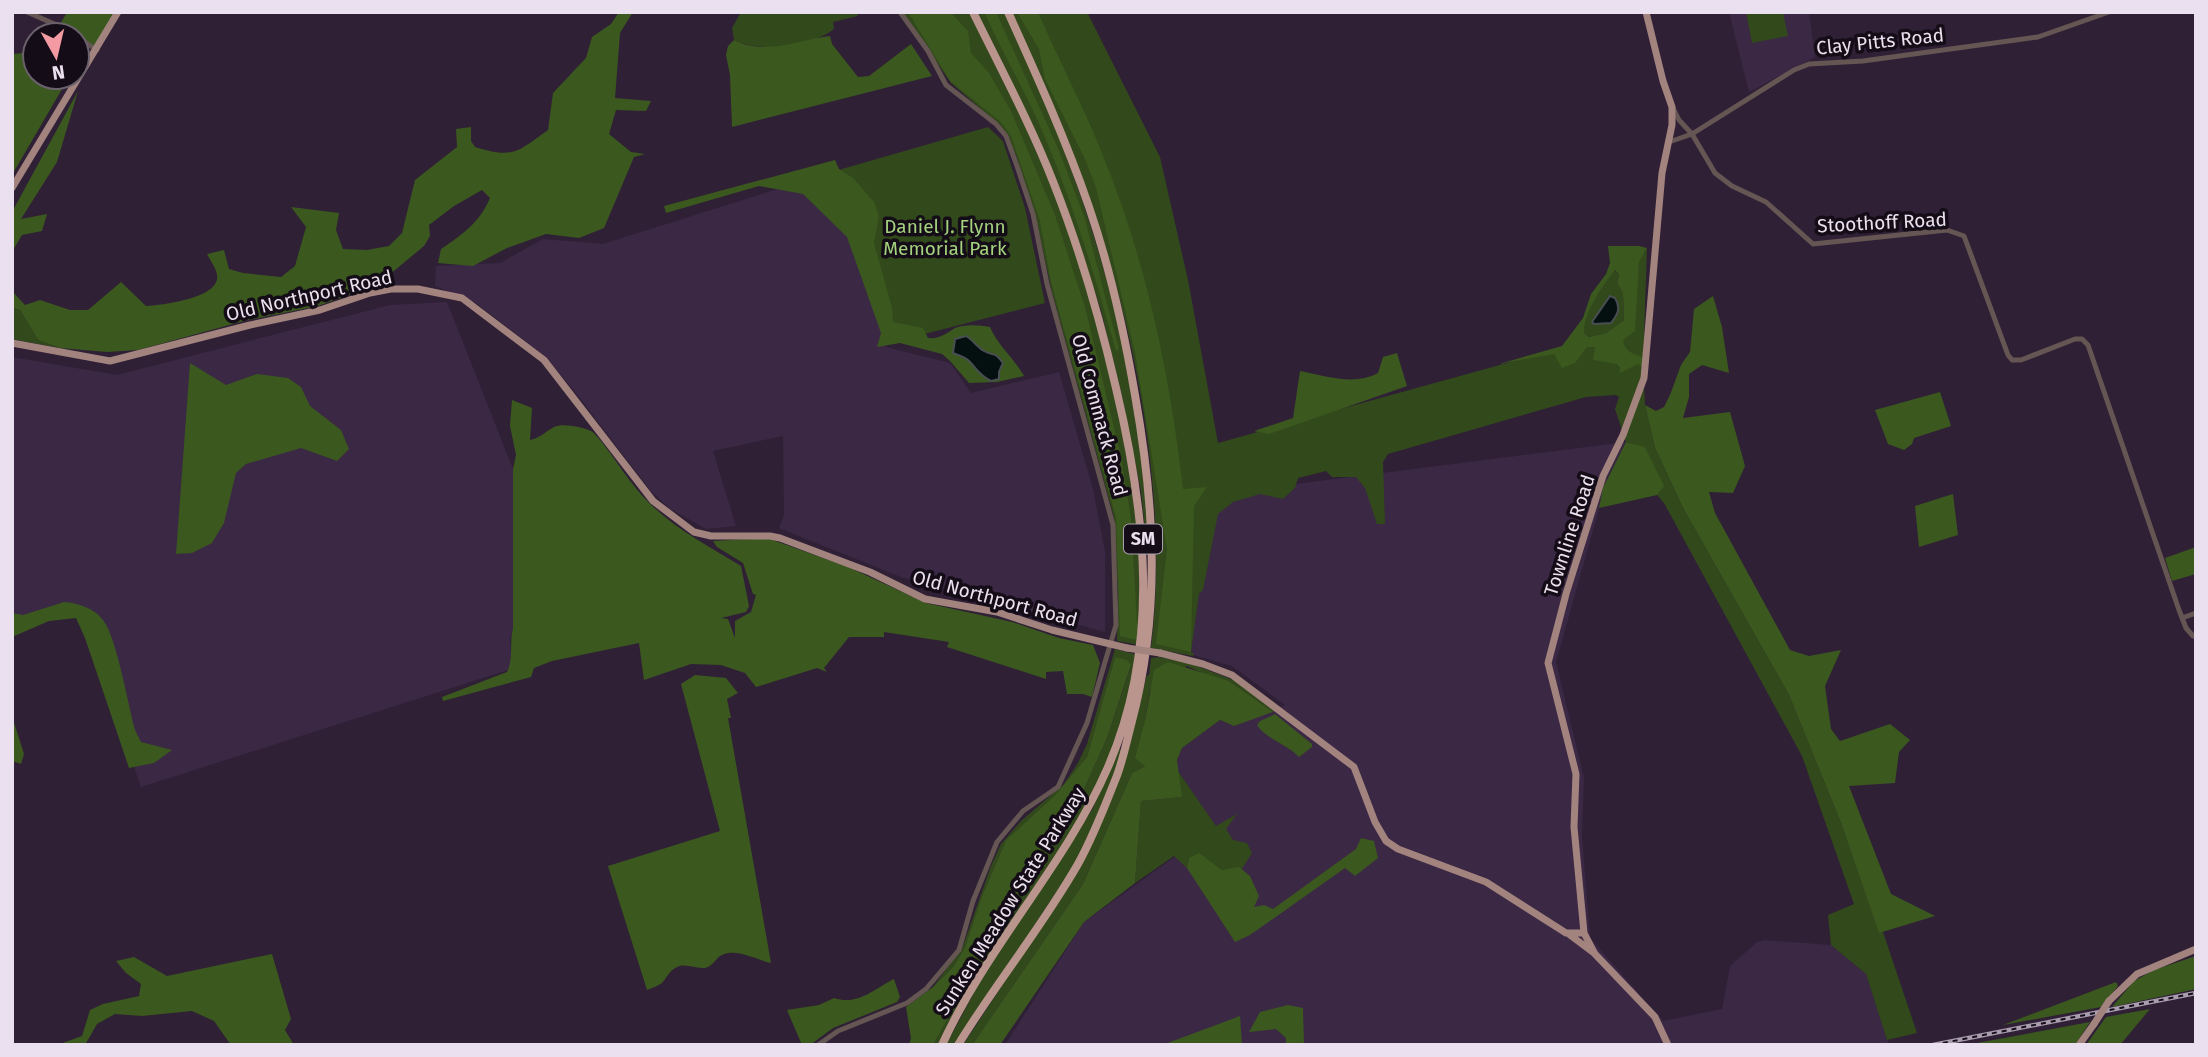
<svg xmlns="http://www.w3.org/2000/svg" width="2208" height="1057" font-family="'Fira Sans',sans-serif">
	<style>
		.built { fill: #3b2844 }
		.green { fill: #32491b }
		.forest { fill: #3b581e; fill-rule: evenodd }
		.water { fill: #040f10; stroke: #494e53; stroke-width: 2 }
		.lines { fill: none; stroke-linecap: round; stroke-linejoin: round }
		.minor { stroke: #655553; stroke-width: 5 }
		.major { stroke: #a2837e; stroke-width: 7 }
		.highway { stroke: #ba958e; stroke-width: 8 }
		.rail-casing { stroke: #a99cae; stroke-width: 4.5 }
		.rail { stroke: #140d17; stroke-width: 2; stroke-dasharray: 5; stroke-linecap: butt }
		.major-bridge { stroke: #a2837e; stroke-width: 7 }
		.labels { text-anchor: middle; stroke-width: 7; stroke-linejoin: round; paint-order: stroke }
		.shield { fill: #140d17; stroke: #aaa1ae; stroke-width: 2 }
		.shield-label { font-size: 18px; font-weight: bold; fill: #ebe0ef }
		.street-label { font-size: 19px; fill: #ebe0ef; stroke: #140d17 }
		.park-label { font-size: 19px; fill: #a4d27e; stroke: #140d17 }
	</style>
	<rect width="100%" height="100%" fill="#2f2036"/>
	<!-- built -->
	<path class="built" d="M1729,12h80l6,45 -66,35z
		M835,171l51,176 64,16 21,30 88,-21 34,117 12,63v80l-204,-55 -122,-49 5,-13 -1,-79 -70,15 23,75 -30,3 -37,-21 -19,-18 -71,-93 -32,-39 -71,-55 -41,-17 1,-20 64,-3 43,-24 60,5z
		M447,302l66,167v159l-3,12 2,21 -4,9 -367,117 -61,-177 -68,16v-269l105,18 273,-70z
		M1626,442l-18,35 -52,185 28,116 -2,59 8,101 73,83 59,-12 8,-43 27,-24 7,-2 67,5 35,29 23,71h-884l79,-123 132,-95 -38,-56 -1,-11 5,-12 38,-28 14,6 51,-21 -53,-39 -46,-13v-155z"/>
	<!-- green -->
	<path class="green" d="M741,12h116l1,4 -25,6 1,7c-23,18 -74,24 -100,11l-2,-12z
		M902,12h68l48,98 40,91 30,87 24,90 28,152 -1,115 -22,-4 1,-47 -4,-77 -62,-225 -16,-73 -20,-64 -20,-33 -45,-39z
		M976,12h29c65,137 115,281 136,431 5,35 7,71 10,107h-4l-6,-59 -19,-95 -21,-86 -31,-92z
		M1011,12h76l73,145 28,123 30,163 415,-115 6,-67 8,-13 -4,119 2,38 10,43 28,60 106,187 52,128 38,109h4l34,101 -30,7 -21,-66 -35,-29 -3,-30 26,-11 -52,-148 -138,-253 -7,-8 3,-6 -15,-41 -19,-6 -11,-33 4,-12 -3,-2 -30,2 -198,57 -5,8 2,62h-8l-12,-36 -9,-11h-24l-6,-6 -28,7 -3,10 -12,11 -23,-5 -27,8 -15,12 -15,76 -4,4 -8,58 3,2 -1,2 -42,-8c16,-127 -7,-272 -44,-394 -8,-27 -21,-53 -31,-79 -22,-54 -43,-108 -65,-163z
		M1746,12h37l5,24 -36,7z
		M988,127l15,14 22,67 20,95 -136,35 -22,-3 -52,-164z
		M1614,270l5,5 -2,8 6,10 1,27 -18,13 -16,4 -7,-4c0,-20 20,-47 31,-63z
		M12,308l8,2 18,30 22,8 -48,-9z
		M1115,649l23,6 -17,70 -14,40 -24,47 -143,233h-7l17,-30 -1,-13 13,-25 30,-36 20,-35 14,-17 54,-91 27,-60 24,-72 -16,-9 -28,100 -33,39 -48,44 -24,56 -17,51 -11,19 -21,21 30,-41 28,-80 10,-22 20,-23 43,-37 14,-21 9,-19z
		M1159,657l30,6 52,20 34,26 -2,3 -44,-31 -25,-7 -17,-8 -37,24 -5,31v45l-13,7 -49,111 -111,161h-9l112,-170 49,-111 23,-89h2l2,-17z
		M1119,749l4,1 -34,86 -17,32 -116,177h-10l38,-71 109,-166z
		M1178,771l38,55 21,-12 -11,15 7,11 14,3 5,10 -10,16 -3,-1 -17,2 -33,-12 -2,10 -13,-12 -39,27 6,-82 40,-4z"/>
	<!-- forest -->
	<path class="forest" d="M67,12h51l-21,38 -38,-24z
		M619,12h14l-13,21 -5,65 36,3 -5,10 -30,-1 -7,24 22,18 14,2 -11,3 -30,71 -25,10 -33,-4 -39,14 -34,18 -35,-3 3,-14c21,-14 39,-27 49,-51l-8,-8 -28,16 -25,19 1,11 -6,10 -47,39 -59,21 -74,15 -106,29 -31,2 -47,-4 -22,-8 -18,-30 -8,-2v-20l1,4 12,13 15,-5 30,10h18l33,-28 25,24c16,-1 75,-8 71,-31 -1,-7 -7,-15 -10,-21l17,-4 5,19 14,4 38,4 14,-11 11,-39 -15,-20 48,6 -3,17 7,19 24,1 22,-4 13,-13 13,-53 42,-33 -1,-18 15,-2v14l4,6c39,12 42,5 73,-17l5,-37 33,-35 6,-21 19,-13z
		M908,12h42l18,19 3,22 18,20 22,38 44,104 30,92 36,150 10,61 7,122 -18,-4 -4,-118 -65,-236 -11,-61 -29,-85 -10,-14 -51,-41z
		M984,12h12l61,134 27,70 35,133 -3,2c-20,-71 -41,-141 -69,-209 -18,-44 -43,-86 -63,-130z
		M1017,12h21c20,47 45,93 64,141 44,107 68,221 81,336l24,-2 -13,19 -3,146 -35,-8 11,-95 -32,-197 -39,-164 -11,-29 -40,-80 -6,-30z
		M830,36l2,8 26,33 11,-1 42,-32 21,32 -200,51 -2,-52 -4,-20 2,-9 6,-6c32,16 63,0 96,-4z
		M35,52v25h34l-57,98v-121z
		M78,91l-21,71 -36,57 26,-5 -5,17 -20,4 -10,17v-40z
		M835,160l4,9 14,9 21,24 5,14 -5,27 18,65 1,14 30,6 5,10c13,1 17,-4 27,-10 9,-4 25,-3 35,-1 8,19 24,31 34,49l-27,6 -28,1 -19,-22 -8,-7 -42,-11 -23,4 4,-14 -34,-96 -44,-43 -44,-8 -93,27 -2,-7z
		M1608,246h31l8,2 -8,14 -4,69 -12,9c2,12 9,13 19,17l1,10 -5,-3 -18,9v-6l-3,-3 -24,-4 2,-13h-8l-12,16 -13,5 -8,-14 -55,10 63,-18 21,-28 8,-24 15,-20 4,-11zM1615,270l4,5 -2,8 6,10 1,27 -18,13 -17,4 -5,-4c-1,-19 19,-48 31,-63z
		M1713,296l9,31 7,46 -27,-8 -13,9v23l-6,21 47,-6 15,54 -12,27 -24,-1 6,21 75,137 19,6 32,-6 -16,36 6,43 9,12 50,-17 20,16 -11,12 -4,31 -46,3 42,108 44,22 -56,17 -38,-110 -52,-128 -106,-187 -28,-60 -10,-43 11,6 8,-4 6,-12 11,-30 9,-13 4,-43z
		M1397,353l10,33 -138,48 -15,-3 39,-13 7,-47c26,5 54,15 78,2l5,-16z
		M190,363l36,22 31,-11 31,4 13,9 9,19 31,24 8,19 -12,12 -36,-13 -55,16 -10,9 -12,50 -12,20 -20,10 -16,1z
		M1940,392l11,34 -37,12 -2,6 -8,6 -16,-6 -13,-34z
		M512,400l20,8 -2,32c10,-2 15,-8 24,-13 9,-4 27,0 37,4 8,4 32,41 40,51 30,40 69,59 110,84l8,40 -3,6 -25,6 7,1 7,19v-17l16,-9 5,-17 -3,-1 -10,-31 -26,-16 -4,-6 54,-3 81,29 78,36 86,19 47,16 34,7 7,18 -8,34 -9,-3h-16l-4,-23 -17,1v7l-99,-32 2,-5 -65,-10v5h-35l-25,31 3,4 -10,-4 -61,19 -11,-14 -24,-8 -30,-1 -47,16 -5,-37 -87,18 -18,7 -3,9 -88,24 -1,-4 65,-25c7,-14 2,-29 6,-44v-159l3,-14 -6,-29z
		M1626,442l19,5 19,39 -7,9 -58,13 4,-20z
		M1953,494l5,41 -39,12 -4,-41z
		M2196,547v27l-24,7 -7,-23z
		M64,602c14,1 30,6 39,18 14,18 25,85 32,110l6,12 31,8 -18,13 -25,5 -44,-130 -9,-20 -27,3 -37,16v-24l11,2z
		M1115,657l12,3 4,5 -24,73 -27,60 -54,91 -14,17 -20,35 -30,36 -13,25 1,13 -17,30h-24l2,-7 -5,-31 27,-20 21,-21 11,-19 17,-51 24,-56 48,-44 33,-39z
		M1168,662l61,19 44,31 -39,14 -14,-6 -38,28 -5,12 5,37 -41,4 -6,82 -51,39 -84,123h-28l111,-161 49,-111 13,-7 -10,-8 10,-37 9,-51z
		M695,675l31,3 12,15 -11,6 4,19h-3l43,245c-14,-3 -35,-15 -49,-8 -7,3 -8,11 -17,13 -10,1 -19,-5 -28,-1 -8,4 -9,9 -15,16 -4,3 -10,5 -15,7l-39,-124 112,-35 -39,-147z
		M1275,714l37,30v3l-13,10c-12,-13 -33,-18 -42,-32l3,-4z
		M12,716l12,38 -3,10 -9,-3z
		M1361,838l13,3 4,17 -23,18 -10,-8 -95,67 -15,7 -48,-74 2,-10 10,-5 23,17 17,-3 11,9 9,20 -5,11 10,-2 9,4 83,-60z
		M272,954l19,65 -6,11 9,15h-63l-17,-24 -22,-10 -50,5 -27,-2 -18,10 -12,21h-28l25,-9 8,-26 13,-6 36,-8 2,-12 -15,-11 -10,-12 18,-4 33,19z
		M2196,956v33l-84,18 22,-26 20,-11z
		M894,979l6,18 -3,5 -64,26 -23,17h-8l-15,-35 32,-5 15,-7c24,8 40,-9 60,-19z
		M2116,982l2,4 -17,21 -98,18z
		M1288,1005l15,3 1,37h-18v-7l-10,-9 -27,3 11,-20z
		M2150,1009l-30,36h-34l20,-28z
		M1240,1016l2,29 -77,-1z
		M2090,1022l-15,23h-109z"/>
	<!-- water -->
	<path class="water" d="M1610,296l5,2c6,10 3,16 -4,25l-17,1 -2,-2z
		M966,336c7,4 11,11 18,15 11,6 9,-1 19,12l-4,9v7l-8,2c-13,-7 -13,-11 -22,-20 -4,-4 -11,-6 -16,-8l2,-14z"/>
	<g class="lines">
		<!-- minor -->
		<path class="minor" d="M27,12l32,14 15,9
			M77,37l20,13
			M1673,108l6,12 13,14 23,39 17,13 34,16 47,42 134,-14 17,6 44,119 4,5h9l54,-21h7l6,6 91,265 7,18 7,8
			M1669,142l23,-8 102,-64 15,-6 54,-3 175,-24 71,-25
			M2182,618l14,-5
			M818,1045l20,-14 69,-28 19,-14 33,-39 14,-49 24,-59 26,-31 35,-24 29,-64 29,-98 -3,-100 -66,-241 -14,-70 -16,-48 -11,-30 -10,-12 -50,-39 -18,-34 -28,-39"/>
		<!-- major -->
		<path class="major" d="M1646,12l17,69 9,26v18l-10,48 -18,205 -21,57 -20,41 -37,118 -18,69 28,111 -2,53 10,106 11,21 60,63 13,28
			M12,188l106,-176
			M12,343l98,18 140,-36 70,-15 50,-17 21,-4h27l44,9 82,62 109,141 41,31 17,4h59l10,2 90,34 55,27 72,13 55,18 75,18
			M1160,653l43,11 29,11 122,92 21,55 11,19 12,8 88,33 80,51h18
			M1570,935l24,18
			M2109,1001l28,-27 59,-25
			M2079,1045l15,-21"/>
		<!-- highway -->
		<path class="highway" d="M942,1045c45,-99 123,-179 166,-278 53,-122 38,-253 8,-379 -16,-69 -36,-138 -62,-204 -23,-59 -53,-115 -81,-172
			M958,1045c38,-62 84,-118 120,-181 14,-25 25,-53 36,-81 8,-18 12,-39 17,-58 30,-112 24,-217 4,-330 -11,-64 -25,-127 -46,-188 -23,-67 -52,-131 -81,-195"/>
		<defs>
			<path id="rail" d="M1933,1045l263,-52"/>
		</defs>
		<!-- rail casing -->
		<use href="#rail" class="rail-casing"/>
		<!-- rail -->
		<use href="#rail" class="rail"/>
		<!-- major-bridge -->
		<path class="major-bridge" d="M1127,648l33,5
			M2094,1024l15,-23"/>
	</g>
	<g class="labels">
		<!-- shield labels -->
		<rect class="shield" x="1124" y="524.5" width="38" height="29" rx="5"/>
		<g class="shield-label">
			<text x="1143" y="545">SM</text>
		</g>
		<!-- street labels -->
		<g class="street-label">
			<text transform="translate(1880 41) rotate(-6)" y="7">Clay Pitts Road</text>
			<text transform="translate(1882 222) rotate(-3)" y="7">Stoothoff Road</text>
			<text transform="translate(309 295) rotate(-13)" y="7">Old Northport Road</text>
			<text transform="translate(1100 415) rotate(75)" y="7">Old Commack Road</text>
			<text transform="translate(1569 535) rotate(-72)" y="7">Townline Road</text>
			<text transform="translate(995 598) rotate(15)" y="7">Old Northport Road</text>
			<text transform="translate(1010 901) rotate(-58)" y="7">Sunken Meadow State Parkway</text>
		</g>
		<!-- park labels -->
		<g class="park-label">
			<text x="945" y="233">Daniel J. Flynn<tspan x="945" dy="22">Memorial Park</tspan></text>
		</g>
	</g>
	<!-- border -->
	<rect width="2208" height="1057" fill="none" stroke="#ebe0ef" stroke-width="28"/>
	<!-- north arrow -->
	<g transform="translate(56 56) rotate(172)"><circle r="33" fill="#140d17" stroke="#6a616d" stroke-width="2"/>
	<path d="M0-5L12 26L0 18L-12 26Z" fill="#f49aa3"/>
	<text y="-10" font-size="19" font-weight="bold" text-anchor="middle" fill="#ebe0ef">N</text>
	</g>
</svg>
